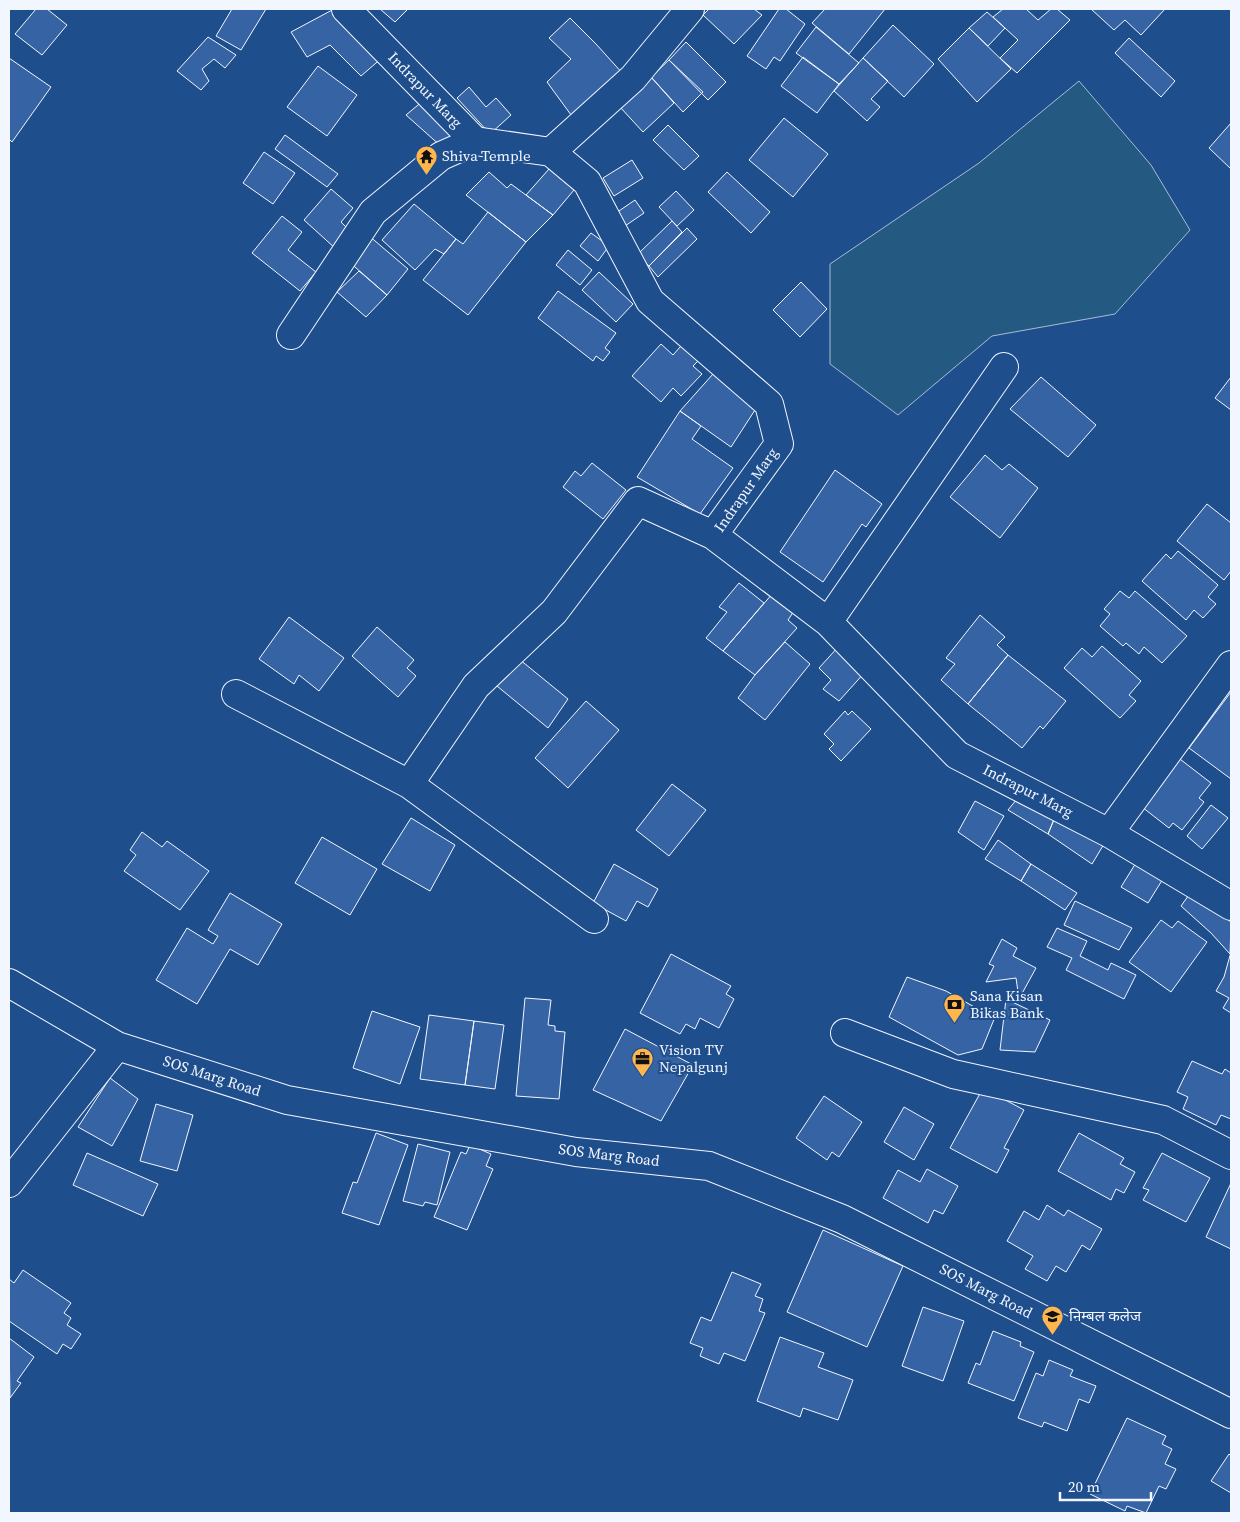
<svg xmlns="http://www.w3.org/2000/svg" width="1240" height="1522" font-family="'Source Serif 4','Noto Sans Devanagari',serif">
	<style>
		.green { fill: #245a82; stroke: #a8bbd7 }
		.building { fill: #3563a3; stroke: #f2f6ff }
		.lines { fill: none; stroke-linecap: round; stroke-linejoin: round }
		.minor-casing { stroke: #f2f6ff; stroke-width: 30 }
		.minor { stroke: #1f4e8c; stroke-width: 28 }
		.labels { text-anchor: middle; stroke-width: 4; stroke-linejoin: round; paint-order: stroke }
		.street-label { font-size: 15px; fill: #f2f6ff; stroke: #1f4e8c }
		.poi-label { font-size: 15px; fill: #f2f6ff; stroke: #1f4e8c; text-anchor: start }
	</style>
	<rect width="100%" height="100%" fill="#1f4e8c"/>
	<!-- green -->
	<path class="green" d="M1079,81l72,84 39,65 -75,84 -123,22 -94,79 -68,-51v-100l149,-101z"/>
	<!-- building -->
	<path class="building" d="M36,9h11l20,16 -25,30 -27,-21z
		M232,9h34l-25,41 -25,-14z
		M334,9l49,48 -22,19 -31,-31 -23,12 -16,-25z
		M380,9h28l-13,13z
		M709,9h45l8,6 -28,29 -31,-29z
		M779,9h7l19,15 -25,37 -6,-4 -8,12 -19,-13z
		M825,9h60l-36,45 -37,-31z
		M1003,9h23l12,11 13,-11h6l13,11 -53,53 -17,-15 18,-18 -25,-23z
		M1091,9h74l-24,26 -16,-15 -11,10z
		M987,12l18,16 -17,18 -19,-18z
		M570,18l26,26 28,31 -50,44 -27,-37 24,-23 -22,-21z
		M893,25l41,39 -30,33 -41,-39z
		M816,27l43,36 -20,21 -43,-31z
		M969,28l42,41 -34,33 -39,-43z
		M208,37l28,18 -11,13 -11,-9 -12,10 7,12 -8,9 -24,-19z
		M1129,38l46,43 -14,16 -46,-44z
		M686,42l40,40 -18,18 -39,-40z
		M803,57l36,27 -22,29 -36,-27z
		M9,58l42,29 -39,55 -3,-3z
		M863,58l25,23 -17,18 9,8 -13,14 -33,-30z
		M669,60l34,32 -20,20 -32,-35z
		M318,66l39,29 -30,41 -40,-29z
		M651,77l23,26 -31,29 -23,-25z
		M469,87l17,20 10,-9 15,17 -21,19 -33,-36z
		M424,100l31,31 -12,17 -37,-33z
		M784,118l44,36 -35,43 -44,-37z
		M1231,123v46l-22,-21z
		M668,125l31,31 -15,14 -31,-30z
		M285,135l53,39 -11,13 -52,-38z
		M264,152l31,21 -22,31 -30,-21z
		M632,160l11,18 -29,18 -11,-18z
		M549,169l25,21 -21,25 -27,-20z
		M489,172l18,16 4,-4 42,31 -27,27 -60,-47z
		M727,172l43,40 -19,21 -43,-41z
		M331,189l22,19 -12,14 10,10 -15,17 -32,-29z
		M676,191l18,19 -17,16 -18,-19z
		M635,200l9,13 -19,13 -9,-13z
		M414,204l42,35 -12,15 -9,-5 -20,21 -33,-30z
		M488,212l38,30 -58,73 -45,-35 33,-41 7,5z
		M282,216l20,16 -14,18 28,22 -16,19 -48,-38z
		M672,221l10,11 -33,34 -12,-11z
		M687,228l10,11 -39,38 -9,-11z
		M591,233l18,13 -11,15 -18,-15z
		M368,235l40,34 -21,26 -40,-35z
		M568,250l24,20 -12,15 -24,-20z
		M359,271l28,24 -21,22 -29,-25z
		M599,272l34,32 -17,18 -34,-32z
		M801,282l26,27 -27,28 -27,-27z
		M558,291l58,42 -11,15 5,4 -7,9 -7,-5 -3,5 -55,-43z
		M661,344l12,11 8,-9 17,15 -5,5 9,8 -21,22 -8,-8 -12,14 -29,-26z
		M713,374l42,36 -24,37 -51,-36z
		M1041,377l55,48 -28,32 -58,-48z
		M1231,377v33l-16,-12z
		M680,411l21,15 -9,13 41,29 -33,46 -63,-37z
		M985,455l17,15 7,-6 29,24 -38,50 -50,-41z
		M592,463l34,27 -23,29 -40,-32 12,-16 6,5z
		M835,470l47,34 -16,23 -4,-3 -39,58 -43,-30z
		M1207,504l24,19v48l-7,9 -47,-39z
		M1178,551l40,34 -10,12 8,7 -13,14 -9,-8 -8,10 -44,-39 24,-27 5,5z
		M739,583l25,20 -41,48 -17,-13 21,-26 -8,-5z
		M1120,591l9,7 6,-7 52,45 -25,27 -18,-16 -5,7 -13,-11 -3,3 -23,-20 10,-12 -6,-5z
		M773,593l21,18 -6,9 9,8 -42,47 -32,-24z
		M980,615l25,22 -8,8 11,10 -40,49 -27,-24 14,-16 -9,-6z
		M289,617l55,41 -25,33 -20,-16 -5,9 -35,-25z
		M377,627l37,33 -7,8 9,8 -18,21 -46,-41z
		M785,642l25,22 -45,56 -27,-22 17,-23z
		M839,646l27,25 -27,30 -16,-12 8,-9 -12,-12z
		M1102,646l39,35 -12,14 7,6 -16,17 -56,-50 18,-20 10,9z
		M1008,655l58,46 -23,28 -3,-3 -18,22 -54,-44z
		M519,659l49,40 -20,29 -51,-42z
		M1231,692v87l-42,-31z
		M586,701l33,29 -51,58 -33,-30z
		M845,711l3,4 4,-4 19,18 -30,32 -12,-12 5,-5 -10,-10z
		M1176,756l35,27 -12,15 5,4 -22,28 -9,-7 -4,5 -27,-21z
		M672,784l34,26 -37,46 -33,-26z
		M1021,794l34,23 -7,17 -40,-24z
		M975,801l29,15 -20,34 -26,-18z
		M1211,805l17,13 -26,31 -15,-13z
		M1055,817l52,22 -15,25 -44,-30z
		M411,818l44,27 -25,46 -48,-27z
		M142,832l20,15 5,-6 42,30 -29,39 -56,-39 12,-16 -6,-5z
		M322,837l55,32 -27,46 -55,-32z
		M998,840l33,24 -10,17 -36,-22z
		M1139,858l27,16 -18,29 -27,-16z
		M614,864l44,25 -10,18 -11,-6 -11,20 -33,-18z
		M1031,864l46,29 -12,17 -44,-29z
		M1191,892l40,30 -1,32 -19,-21 -30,-27z
		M230,893l52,31 -24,41 -28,-16 -33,55 -41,-24 31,-52 26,16 5,-8 -10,-6z
		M1075,901l57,27 -13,22 -55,-25z
		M1161,920l11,8 6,-7 29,21 -36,50 -42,-30z
		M1057,928l30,13 -7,15 28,14 3,-7 25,12 -12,24 -58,-29 6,-12 -25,-11z
		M1002,939l15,9 -4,8 23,12 -17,31 -3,-21 -30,4 8,-16 -5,-2z
		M1231,952v61l-8,-5 6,-10 -13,-7 8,-14z
		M671,954l60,32 -5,8 8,5 -15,29 -19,-10 -5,11 -9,-5 -6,10 -40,-21z
		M907,977l39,14 39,22 3,-5 9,4 -15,37 -24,6 -69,-38z
		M525,998l26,2 -3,25 7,1v5l10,1 -6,67 -43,-3z
		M1006,999l44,21 -15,32 -35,-2z
		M372,1011l48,16 -20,57 -47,-16z
		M429,1015l45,6 -9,64 -45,-6z
		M474,1021l30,4 -9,64 -30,-4z
		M625,1029l68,36 -32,56 -68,-31z
		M1192,1061l30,13 3,-5 6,4v46l-10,-4 -5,10 -33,-16 5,-12 -11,-5z
		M110,1078l28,21 -26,47 -34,-19z
		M983,1088l41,22 -20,38 5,2 -12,23 -47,-25z
		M824,1096l38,26 -23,35 -7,-5 -5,8 -31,-22z
		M156,1104l37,11 -16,56 -37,-10z
		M904,1107l30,17 -20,36 -30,-18z
		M376,1133l32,12 -29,80 -37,-12 11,-31 4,1z
		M1079,1133l45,25 -4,6 15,8 -11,21 -8,-4 -5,11 -53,-29z
		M418,1144l32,8 -13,53 -12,-3 -2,4 -20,-5z
		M470,1145l21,9 -5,12 7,3 -26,61 -33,-13 27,-65 5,2z
		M87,1153l71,31 -15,32 -70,-31z
		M1162,1153l48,25 -24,44 -43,-22 6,-10 -6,-2z
		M927,1169l31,17 -15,28 -9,-4 -6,13 -45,-25 15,-28 22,12z
		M1231,1183v66l-25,-12z
		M1047,1205l17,11 4,-6 34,19 -12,21 -8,-5 -16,27 -10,-6 -9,15 -22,-12 8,-13 -26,-15 17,-30 15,9z
		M823,1230l80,36 -36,81 -80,-35z
		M23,1270l48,33 -7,10 7,5 -4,7 14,9 -10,15 -8,-5 -6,10 -48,-33v-42l5,4z
		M732,1272l29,12 -6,12 8,3 -4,12 6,2 -20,48 -21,-8 -5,11 -19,-8 3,-8 -13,-5 11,-26 10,4z
		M923,1307l41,14 -21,60 -41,-15z
		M993,1331l28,11 -1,4 14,6 -20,49 -46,-18 8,-20 4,2z
		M780,1337l44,16 -6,14 35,13 -15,40 -35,-12 -3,9 -43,-16z
		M9,1338l25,19 -17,24 4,2 -11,15z
		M1049,1360l24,10 -3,6 26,10 -7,17 -10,-4 -12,32 -23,-9 -2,5 -24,-9 18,-45 7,3z
		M1127,1418l39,18 -4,8 10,5 -7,15 11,5 -10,20 -7,-3 -13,27 -19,-7 -2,5 -35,-17z
		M1229,1454l2,2v37l-20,-12z"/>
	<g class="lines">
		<defs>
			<path id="minor" d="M346,9l129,132 76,11 36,30 63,119 119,103 10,40 -66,91 115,87 129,133 152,78 122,73
				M551,152l82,-74 57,-69
				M291,335l82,-123 68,-56 34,-15
				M828,622l176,-255
				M236,694l173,90
				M1109,833l122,-168
				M594,919l-185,-135 67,-98 78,-74 84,-111 75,34
				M9,983l108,63
				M845,1033l108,41 210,46 68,35
				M9,1183l108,-137 170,54 289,52 133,14 133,53 389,195"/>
		</defs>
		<!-- minor casing -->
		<use href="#minor" class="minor-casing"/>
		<!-- minor -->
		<use href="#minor" class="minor"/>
	</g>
	<!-- icons -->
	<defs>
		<symbol id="temple-pin" viewBox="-11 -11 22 30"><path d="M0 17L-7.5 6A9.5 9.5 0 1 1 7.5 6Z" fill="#ffb74d" stroke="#1f4e8c"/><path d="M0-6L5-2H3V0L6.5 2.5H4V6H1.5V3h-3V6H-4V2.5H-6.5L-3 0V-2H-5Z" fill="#111"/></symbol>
		<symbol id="bank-pin" viewBox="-11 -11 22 30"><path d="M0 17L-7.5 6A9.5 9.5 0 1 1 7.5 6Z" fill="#ffb74d" stroke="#1f4e8c"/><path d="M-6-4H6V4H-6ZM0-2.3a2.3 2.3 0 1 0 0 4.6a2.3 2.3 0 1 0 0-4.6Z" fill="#111"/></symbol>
		<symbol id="office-pin" viewBox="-11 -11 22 30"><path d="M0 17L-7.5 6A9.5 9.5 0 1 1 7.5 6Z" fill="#ffb74d" stroke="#1f4e8c"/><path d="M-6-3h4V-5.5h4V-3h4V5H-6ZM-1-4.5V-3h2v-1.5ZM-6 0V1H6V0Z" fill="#111"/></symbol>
		<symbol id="school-pin" viewBox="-11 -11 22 30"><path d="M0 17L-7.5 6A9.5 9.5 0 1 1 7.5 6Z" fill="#ffb74d" stroke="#1f4e8c"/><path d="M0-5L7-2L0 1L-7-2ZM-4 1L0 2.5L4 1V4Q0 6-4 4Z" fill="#111"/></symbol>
	</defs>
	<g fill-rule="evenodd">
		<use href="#temple-pin" x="414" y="144" width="25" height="34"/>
		<use href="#bank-pin" x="942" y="992" width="25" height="34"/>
		<use href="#office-pin" x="630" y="1046" width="25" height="34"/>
		<use href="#school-pin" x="1040" y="1304" width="25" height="34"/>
	</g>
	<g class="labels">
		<!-- street labels -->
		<g class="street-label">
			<text transform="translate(425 90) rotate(46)" y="5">Indrapur Marg</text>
			<text transform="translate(746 490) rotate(-55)" y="5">Indrapur Marg</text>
			<text transform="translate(1028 791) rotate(27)" y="5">Indrapur Marg</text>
			<text transform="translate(212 1076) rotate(18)" y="5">SOS Marg Road</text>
			<text transform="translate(609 1155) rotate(7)" y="5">SOS Marg Road</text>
			<text transform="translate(986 1291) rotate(27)" y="5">SOS Marg Road</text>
		</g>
		<!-- poi labels -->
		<g class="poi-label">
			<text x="442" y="161">Shiva Temple</text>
			<text x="970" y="1001">Sana Kisan<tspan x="970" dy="17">Bikas Bank</tspan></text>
			<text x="659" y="1055">Vision TV<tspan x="659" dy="17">Nepalgunj</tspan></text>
			<text x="1069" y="1321">निम्बल कलेज</text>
		</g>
	</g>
	<!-- border -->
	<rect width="1240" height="1522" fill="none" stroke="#f2f6ff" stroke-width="20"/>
	<!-- scale -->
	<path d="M1060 1492v8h91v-8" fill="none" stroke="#f2f6ff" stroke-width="2.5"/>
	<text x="1068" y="1492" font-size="15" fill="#f2f6ff" stroke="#1f4e8c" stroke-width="4" paint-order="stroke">20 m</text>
</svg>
